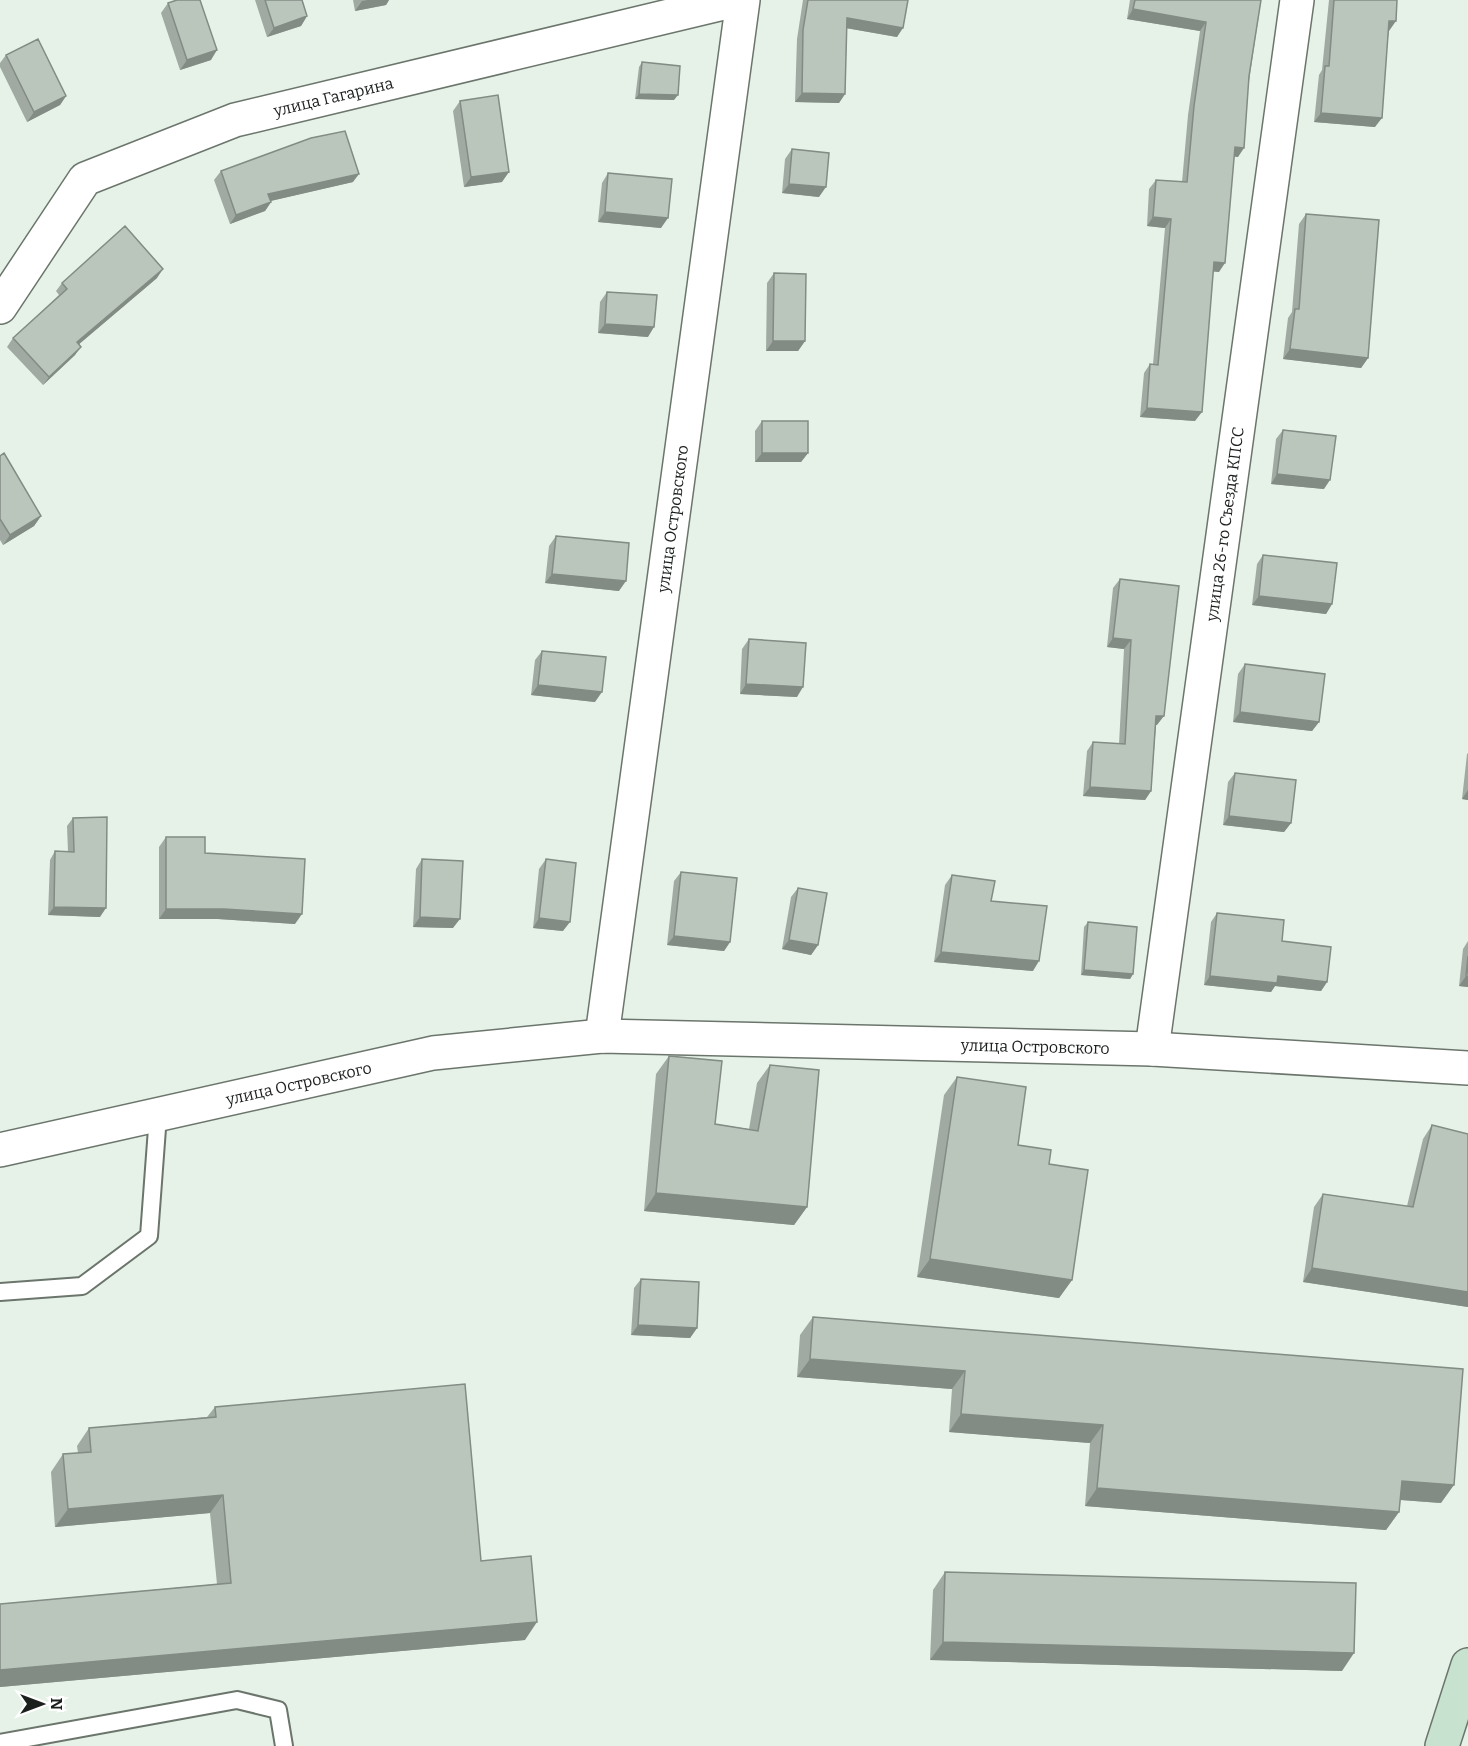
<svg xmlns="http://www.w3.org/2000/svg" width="1468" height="1746" font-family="Bitter,serif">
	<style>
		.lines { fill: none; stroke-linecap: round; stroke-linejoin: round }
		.lane-casing { stroke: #6b756c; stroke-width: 20 }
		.street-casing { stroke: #6b756c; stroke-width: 36 }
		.secondary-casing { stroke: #6b756c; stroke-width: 36 }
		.lane { stroke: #fff; stroke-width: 16 }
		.street { stroke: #fff; stroke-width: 33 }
		.secondary { stroke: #c7e2ce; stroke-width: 33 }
		.wall { fill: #a0aaa2 }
		.shaded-wall { fill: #828b84 }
		.building { fill: #bac6bc; stroke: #828b84; stroke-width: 1.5 }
		.labels { text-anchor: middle; stroke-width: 4.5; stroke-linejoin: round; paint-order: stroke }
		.street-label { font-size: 16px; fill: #1c201d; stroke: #fff }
	</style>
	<rect width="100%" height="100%" fill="#e6f2e7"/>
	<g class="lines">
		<defs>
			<path id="lane" d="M0,1292l82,-6 67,-50 9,-121
				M0,1743l237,-43 41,10 6,36"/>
			<g id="street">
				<path id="s1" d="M0,307l85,-128 150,-59 501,-120"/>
				<path id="s2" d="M602,1036l141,-1036"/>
				<path id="s3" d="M1152,1049l145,-1049"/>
				<path id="s4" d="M0,1150l433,-97 169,-17 550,13 316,19"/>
			</g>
			<path id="secondary" d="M1442,1746l26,-81"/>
		</defs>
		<!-- lane casing -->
		<use href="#lane" class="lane-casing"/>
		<!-- street casing -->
		<use href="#street" class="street-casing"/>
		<!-- secondary casing -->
		<use href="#secondary" class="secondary-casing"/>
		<!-- lane -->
		<use href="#lane" class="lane"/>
		<!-- street -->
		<use href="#street" class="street"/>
		<!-- secondary -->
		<use href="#secondary" class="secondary"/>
	</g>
	<!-- wall -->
	<path class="wall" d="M255,0h47l5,16 -6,10 -34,11z
		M353,0h36l-3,5 -31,6z
		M803,0h105l-11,37 -51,-9 -1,66 -6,9 -44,-1 2,-63z
		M1130,0h131l-23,157 -4,-1 -15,116 -6,-1 -18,150 -55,-4 4,-44 6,-9h3l12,-136 -18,-2 2,-37 7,-9 26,2 6,-67 12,-84 -73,-12z
		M1329,0h68l-8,31 -14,96 -61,-5 5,-47 3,-5z
		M168,3l43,57 -31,10 -19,-57z
		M6,55l60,41 -6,9 -33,17 -27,-55v-4z
		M642,62l32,38 -39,-1 4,-32z
		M460,101l42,81 -38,5 -11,-76z
		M792,149l27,48 -37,-4 3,-34z
		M221,171l132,11 -83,19 1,1 -6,9 -35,13 -16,-44z
		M608,173l53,55 -63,-6 4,-39z
		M1306,214l62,144 -7,10 -78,-9 5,-41 4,-6 7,-88z
		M774,273l31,68 -7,10h-32l1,-68z
		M157,278l-78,66 -4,11 -32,30 -36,-38 6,-9 46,-43 -3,-4 6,-8z
		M607,292l41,45 -50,-4 2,-31z
		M762,421l46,32 -7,9h-46v-31z
		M1283,430l41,59 -53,-5 5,-45z
		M0,456l41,60 -7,10 -31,19 -3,-5z
		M556,536l63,55 -74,-8 4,-37z
		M1263,555l69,49 -6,10 -74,-9 5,-41z
		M1120,579l37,146h-1l-5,66 -6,9 -62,-4 4,-45 6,-9 26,2 5,-95 -17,-2 6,-59z
		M749,639l48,58 -57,-3 2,-45z
		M542,651l53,51 -64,-7 4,-35z
		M1245,664l74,58 -7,9 -79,-9 5,-48z
		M1468,753v47l-6,-1 5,-45z
		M1235,773l56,50 -7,9 -61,-7 5,-43z
		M73,818l27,99 -52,-2 2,-55 5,-9 13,1 -1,-26z
		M166,837l39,16 90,71 -77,-5h-59v-72z
		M422,859l31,69 -40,-1 3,-58z
		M546,859l17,72 -30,-3 6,-59z
		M681,872l49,70 -6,9 -57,-6 7,-64z
		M952,875l39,26 42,70 -99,-9 11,-77z
		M798,888l20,57 -7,10 -29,-6 9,-52z
		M1217,913l65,28 45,41 -6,9 -46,-5 -4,6 -67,-7 7,-63z
		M1088,922l45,52 -3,5 -49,-4 3,-48z
		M1468,941v46l-9,-1 4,-37z
		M669,1056l46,68 34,5 8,-46 13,-18 37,142 -13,18 -150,-14 12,-137z
		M957,1077l61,68 31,19 23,116 -13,18 -142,-21 27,-182z
		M1432,1125l36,182 -165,-25 11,-75 9,-13 84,12 16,-67z
		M641,1279l56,49 -7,10 -59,-3 3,-47z
		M813,1317l628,186 -41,-3 -1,12 -13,18 -301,-24 5,-63 -141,-11 3,-43 -155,-12 3,-42z
		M215,1407l266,154 44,79 -525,47v-83l217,-20 -7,-71 -155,14 -4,-55 12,-18 15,-1 -1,-7 12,-18 118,-11z
		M945,1572l397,99 -412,-11 3,-70z"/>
	<!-- shaded-wall -->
	<path class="shaded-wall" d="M368,0h21l-3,5 -31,6 7,-10z
		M1133,9l73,13 -6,9 -73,-12z
		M307,16l-6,10 -34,11 7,-9z
		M847,18l56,10 -6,9 -57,-10z
		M1389,21h7l-7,10z
		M217,50l-6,10 -31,10 7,-10z
		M802,93l43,1 -6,9 -44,-1z
		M639,94l39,1 -4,5 -39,-1z
		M66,96l-6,9 -33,17 7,-10z
		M1321,113l61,5 -7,9 -61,-5z
		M1235,147l9,1 -6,9 -9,-1z
		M509,172l-7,10 -38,5 7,-10z
		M359,174l-6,8 -91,21 6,-9z
		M789,184l37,3 -7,10 -37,-4z
		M271,202l-6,9 -35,13 6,-9z
		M605,212l63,6 -7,10 -63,-6z
		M1153,217l18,2 -6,9 -18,-2z
		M1214,262l11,1 -6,9 -11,-1z
		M163,269l-6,9 -86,73 6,-9z
		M605,324l49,3 -6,10 -50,-4z
		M773,341h32l-7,10h-32z
		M81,347l-6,8 -32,30 6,-8z
		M1290,349l78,9 -7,10 -78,-9z
		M1147,408l55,4 -7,9 -55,-4z
		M762,453h46l-7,9h-46z
		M1277,474l53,6 -6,9 -53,-5z
		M41,516l-7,10 -31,19 7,-10z
		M552,574l74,7 -7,10 -74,-8z
		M1259,596l73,8 -6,10 -74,-9z
		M1113,638l18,2 -7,9 -17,-2z
		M746,684l57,3 -6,10 -57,-3z
		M538,685l64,7 -7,10 -64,-7z
		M1240,712l79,10 -7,9 -79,-9z
		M1156,716h8l-7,9h-7z
		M1090,787l61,4 -6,9 -62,-4z
		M1468,790v10l-6,-1z
		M1229,816l62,7 -7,9 -61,-7z
		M54,907l52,1 -6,9 -52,-2z
		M166,909h58l78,5 -7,10 -77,-5h-59z
		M420,917l40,2 -7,9 -40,-1z
		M539,918l31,4 -7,9 -30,-3z
		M674,936l56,6 -6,9 -57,-6z
		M789,940l29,5 -7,10 -29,-6z
		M941,952l98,9 -6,10 -99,-9z
		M1084,970l49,4 -3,5 -49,-4z
		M1210,976h68l49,6 -6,9 -46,-5 -4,6 -67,-7z
		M1466,976l2,1v10l-9,-1z
		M656,1193l151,14 -13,18 -150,-14z
		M930,1259l142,21 -13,18 -142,-21z
		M1312,1268l156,24v15l-165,-25z
		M638,1325l59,3 -7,10 -59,-3z
		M810,1359l155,12 -13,18 -155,-12z
		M961,1414l142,11 -13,18 -141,-11z
		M1402,1481l52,4 -13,18 -52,-4z
		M1097,1488l302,24 -13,18 -301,-24z
		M223,1495l-13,18 -155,14 13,-18z
		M537,1622l-12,18 -525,47v-17z
		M943,1642l411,11 -12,18 -412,-11z"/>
	<!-- building -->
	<path class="building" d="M177,0h23l17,50 -30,10 -19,-57z
		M265,0h37l5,16 -33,12z
		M808,0h100l-5,28 -56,-10 -2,76 -43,-1 1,-63z
		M1135,0h126l-12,76 -5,72 -9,-1 -10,116 -11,-1 -12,150 -55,-4 3,-44 8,1 13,-146 -18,-2 3,-37 31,2 7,-76 12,-84 -73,-13z
		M1334,0h63l-1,21h-7l-7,97 -61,-5 4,-47h4z
		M38,39l28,57 -32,16 -28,-57z
		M642,62l38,4 -2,29 -39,-1z
		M498,95l11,77 -38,5 -11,-76z
		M345,131l14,43 -91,20 3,8 -35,13 -15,-44 90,-33z
		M792,149l37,4 -3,34 -37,-3z
		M608,173l64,6 -4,39 -63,-6z
		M1306,214l73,6 -11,138 -78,-9 5,-40h4z
		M125,226l38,43 -86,73 4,5 -32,30 -36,-39 54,-49 -5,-6z
		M774,273l32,1 -1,67h-32z
		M607,292l50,3 -3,32 -49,-3z
		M762,421h46v32h-46z
		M1283,430l53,6 -6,44 -53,-6z
		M4,453l37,63 -31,19 -10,-16v-63z
		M556,536l73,7 -3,38 -74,-7z
		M1263,555l74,8 -5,41 -73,-8z
		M1120,579l59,7 -15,130h-8l-5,75 -61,-4 3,-45 32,2 6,-104 -18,-2z
		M749,639l57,4 -3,44 -57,-3z
		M542,651l64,6 -4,35 -64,-7z
		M1245,664l80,10 -6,48 -79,-10z
		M1235,773l61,7 -5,43 -62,-7z
		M107,817l-1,91 -52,-1 1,-56 19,1 -1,-34z
		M166,837h39v16l100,6 -3,55 -78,-5h-58z
		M422,859l41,2 -3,58 -40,-2z
		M546,859l30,4 -6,59 -31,-4z
		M681,872l56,6 -7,64 -56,-6z
		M952,875l43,6 -4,20 56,5 -8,55 -98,-9z
		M798,888l29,5 -9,52 -29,-5z
		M1217,913l67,7 -2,21 49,6 -4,35 -49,-6 -1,7 -67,-7z
		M1088,922l49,5 -4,47 -49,-4z
		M1468,956v21l-2,-1z
		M669,1056l53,5 -7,63 43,7 12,-66 49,5 -12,137 -151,-14z
		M957,1077l69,10 -8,58 33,5 -2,14 39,6 -16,110 -142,-21z
		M1432,1125l36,9v158l-156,-24 11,-74 90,13z
		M641,1279l58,3 -2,46 -59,-3z
		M813,1317l650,52 -9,116 -52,-4 -3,31 -302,-24 6,-63 -142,-11 4,-43 -155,-12z
		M465,1384l16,177 50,-5 6,66 -537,48v-66l231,-21 -8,-88 -155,14 -5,-55 28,-2 -2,-24 127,-11 -1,-10z
		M945,1572l411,11 -2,70 -411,-11z"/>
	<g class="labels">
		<!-- street labels -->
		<g class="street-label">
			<text dy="6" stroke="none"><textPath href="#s1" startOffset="416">улица Гагарина</textPath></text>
			<text dy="6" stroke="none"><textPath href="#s2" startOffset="522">улица Островского</textPath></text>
			<text dy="6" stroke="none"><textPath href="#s3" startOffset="530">улица 26-го Съезда КПСС</textPath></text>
			<text dy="6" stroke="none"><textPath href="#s4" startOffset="1047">улица Островского</textPath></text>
			<text dy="6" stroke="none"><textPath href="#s4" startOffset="306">улица Островского</textPath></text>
		</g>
	</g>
	<!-- north arrow -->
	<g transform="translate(42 1704) rotate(90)" stroke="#ffffff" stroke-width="4.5" paint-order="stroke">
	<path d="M0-4.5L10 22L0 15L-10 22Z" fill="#1c201d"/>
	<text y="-9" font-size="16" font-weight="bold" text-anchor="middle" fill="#1c201d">N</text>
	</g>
</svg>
